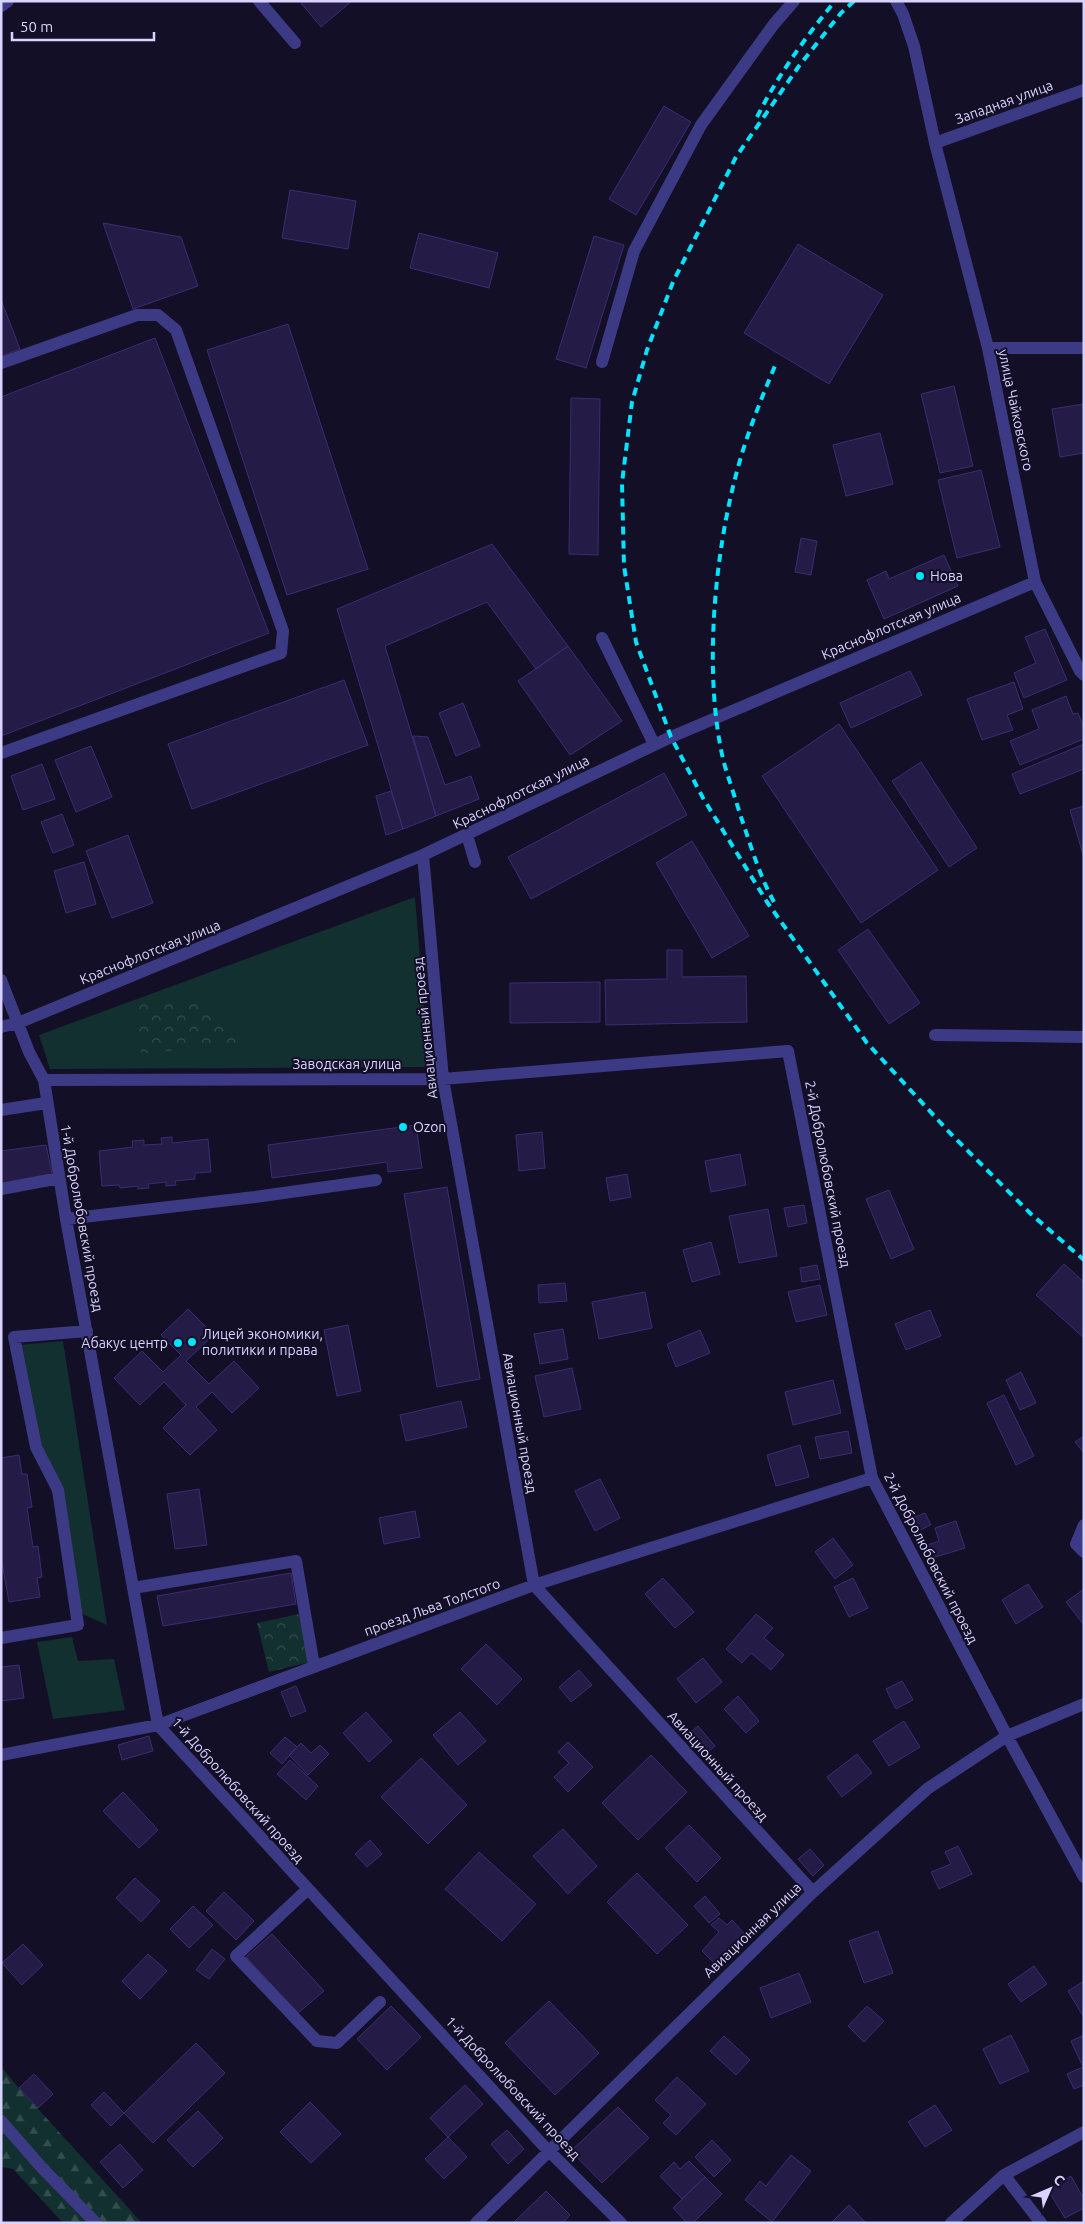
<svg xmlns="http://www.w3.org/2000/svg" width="1085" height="2224" font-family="Ubuntu,sans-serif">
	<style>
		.grass { fill: #12302f }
		.forest { fill: url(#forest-firs) }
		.park { fill: url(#park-crowns) }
		.building { fill: #241b47; stroke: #3b2d73 }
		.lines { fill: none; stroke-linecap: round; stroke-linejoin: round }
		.minor { stroke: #3d3a85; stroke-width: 12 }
		.rail { stroke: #00e5ff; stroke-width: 4; stroke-dasharray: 8 6; stroke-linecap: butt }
		.poi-dot { fill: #00e5ff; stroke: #130f26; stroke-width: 2 }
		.labels { text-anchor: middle; stroke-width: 4; stroke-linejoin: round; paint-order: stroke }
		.street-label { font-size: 14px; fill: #d9d4ff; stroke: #130f26 }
		.poi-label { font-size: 14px; fill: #d9d4ff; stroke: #130f26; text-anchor: start }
	</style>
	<defs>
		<pattern id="forest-firs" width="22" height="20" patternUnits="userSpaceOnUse" patternTransform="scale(1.25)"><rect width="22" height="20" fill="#12302f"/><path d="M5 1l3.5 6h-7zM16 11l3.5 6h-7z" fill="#344d4e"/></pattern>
		<pattern id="park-crowns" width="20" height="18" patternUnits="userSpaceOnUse" patternTransform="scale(1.25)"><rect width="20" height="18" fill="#12302f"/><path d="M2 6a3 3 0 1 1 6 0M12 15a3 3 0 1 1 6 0" fill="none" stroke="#344d4e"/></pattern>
	</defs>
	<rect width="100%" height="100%" fill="#130f26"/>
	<!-- grass -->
	<path class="grass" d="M415,897l14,170 -379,2 -11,-34z
		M63,1341l44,284 -29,-13 -17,-124 -22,-42 -20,-101z
		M72,1637l6,24 36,-2 11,51 -72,9 -16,-77z"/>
	<!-- forest -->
	<path class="forest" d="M1,2067l18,21 123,135h-79l-50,-54 -12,-2z"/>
	<!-- park -->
	<path class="park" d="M209,997l3,28 24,-2 2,21 -97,10 -5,-50z
		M299,1614l11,48 -41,10 -12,-49z"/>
	<!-- building -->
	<path class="building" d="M303,1h49l-31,26 -20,-24z
		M664,106l27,16 -55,93 -27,-16z
		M290,190l66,11 -8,48 -66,-11z
		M103,223l78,14 17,49 -65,23z
		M419,233l79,20 -9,35 -79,-20z
		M594,236l30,9 -38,123 -30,-9z
		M798,244l85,51 -54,89 -85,-51z
		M1,300l19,49 -19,7z
		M288,324l80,245 -81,26 -80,-245z
		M155,338l114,295 -268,103v-339z
		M954,386l19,80 -33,7 -19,-79z
		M571,398l29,1 -2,156 -29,-1z
		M1084,404v49l-24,4 -8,-48z
		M880,433l13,51 -47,12 -13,-51z
		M981,470l19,77 -43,11 -19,-78z
		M801,538l16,3 -6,34 -16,-3z
		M492,544l76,102 -32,23 -49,-67 -102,44 51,170 -33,13 -66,-220z
		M944,555l14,31 -74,33 -17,-39 19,-9 3,8z
		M1045,629l22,51 -43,18 -10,-25 22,-10 -11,-26z
		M568,646l54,75 -52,34 -52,-74z
		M910,671l12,24 -71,33 -11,-25z
		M344,680l24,65 -176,64 -24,-65z
		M1014,682l9,27 -16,6 6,15 -31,10 -15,-41z
		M1066,696l7,18 5,-1 6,15v11l-64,26 -10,-24 29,-12 -7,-19z
		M463,703l17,43 -24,10 -17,-43z
		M839,724l99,146 -77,53 -99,-147z
		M413,736l15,1 17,48 26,-9 8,23 -43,17z
		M1084,744v25l-64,25 -8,-20z
		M91,746l21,51 -36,15 -21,-52z
		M921,762l56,86 -28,19 -57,-86z
		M42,764l13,35 -32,11 -12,-34z
		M664,773l23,42 -156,84 -23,-42z
		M391,791l12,38 -17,6 -10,-39z
		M1084,806v52l-14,-48z
		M62,814l12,31 -21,8 -12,-31z
		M128,835l25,68 -41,15 -26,-67z
		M692,841l57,95 -37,22 -56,-95z
		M84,862l12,42 -30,9 -12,-42z
		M868,929l52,74 -31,21 -51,-74z
		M667,950h15v27l64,-1 1,46 -141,3 -1,-45 62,-1z
		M600,982v40l-90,1v-40z
		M416,1125l6,43 -34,4 -1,-10 -115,16 -4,-33z
		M542,1132l3,36 -26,3 -3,-36z
		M172,1137v6l36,-4 3,33 -16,1v6l-20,2 1,4 -10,1v-4l-18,2 1,4 -11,1v-3l-18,2 -1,-3 -17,1 -3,-35 34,-4 -1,-6 12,-1v5l18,-1 -1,-6z
		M46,1145l7,33 -52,7v-34z
		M740,1154l6,31 -35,7 -6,-31z
		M627,1174l4,23 -21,4 -4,-23z
		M447,1187l33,192 -43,8 -33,-193z
		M889,1190l25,59 -23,10 -25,-60z
		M804,1205l3,18 -19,4 -4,-19z
		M768,1209l9,47 -38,7 -10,-47z
		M711,1242l9,32 -28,8 -9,-32z
		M1064,1264l20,18v56l-48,-43z
		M817,1265l3,14 -18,3 -2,-14z
		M565,1283l2,18 -28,2 -1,-18z
		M820,1285l7,30 -31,7 -8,-30z
		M645,1292l7,36 -53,11 -7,-37z
		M188,1309l26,26 -28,26 23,23 25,-23 25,27 -27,25 -20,-21 -16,15 21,23 -27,25 -27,-27 23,-23 -22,-23 -24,23 -26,-27 28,-27 21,21 18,-17 -20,-20z
		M930,1310l11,26 -35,14 -11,-26z
		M348,1325l13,66 -24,5 -13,-66z
		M563,1329l5,30 -28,5 -6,-30z
		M700,1330l10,23 -34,14 -9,-23z
		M572,1368l9,41 -37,8 -9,-41z
		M1021,1372l15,31 -16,7 -14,-30z
		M833,1380l8,33 -48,12 -8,-33z
		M1004,1395l30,61 -18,9 -29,-62z
		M461,1401l6,26 -61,14 -6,-26z
		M848,1431l4,22 -32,6 -5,-22z
		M1084,1436v17l-9,-11z
		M800,1445l9,32 -33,9 -9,-31z
		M19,1455l3,19h5l5,33 -5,1 6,39 5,-1 4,31 -5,1 3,19 -31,5 -8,-45v-99z
		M600,1479l20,39 -25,13 -20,-40z
		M199,1489l8,56 -32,4 -8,-55z
		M415,1511l5,26 -36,7 -5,-26z
		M925,1513l6,12 -15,7 -6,-13z
		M956,1521l9,27 -36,11 -5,-13 15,-5 -4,-13z
		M833,1538l20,27 -18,14 -20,-27z
		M291,1573l5,31 -133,22 -6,-30z
		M663,1578l31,34 -19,16 -30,-34z
		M853,1578l15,30 -19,9 -15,-30z
		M1028,1584l15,23 -27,17 -14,-24z
		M1084,1589v36l-18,-23z
		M756,1614l17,14 -9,10 20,17 -13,15 -20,-17 -9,10 -16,-14z
		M486,1644l36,35 -25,26 -36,-36z
		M703,1658l19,24 -26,21 -19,-24z
		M19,1665l5,33 -23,3v-34z
		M579,1670l13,15 -21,17 -12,-15z
		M902,1681l11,19 -17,9 -10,-20z
		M296,1686l10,25 -15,6 -10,-25z
		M738,1696l21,25 -13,12 -22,-24z
		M366,1712l26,29 -23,21 -26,-29z
		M460,1712l26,29 -28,24 -25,-30z
		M904,1721l16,26 -31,19 -16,-25z
		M698,1726l17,20 -12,10 -17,-20z
		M149,1736l4,15 -31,9 -4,-15z
		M285,1737l12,10 -15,17 -12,-11z
		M568,1742l25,25 -25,25 -14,-15 15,-14 -11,-11z
		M301,1743l10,10 9,-8 9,9 -21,21 -19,-20z
		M857,1754l15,19 -30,24 -15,-20z
		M651,1755l36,37 -49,48 -36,-37z
		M421,1758l46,47 -39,39 -47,-47z
		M290,1760l28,26 -12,14 -29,-26z
		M123,1792l35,38 -19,18 -36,-37z
		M689,1825l32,33 -24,24 -32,-34z
		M563,1829l34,37 -29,28 -35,-38z
		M370,1840l12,14 -15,13 -12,-13z
		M958,1846l14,28 -33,15 -8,-17 20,-8 -6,-12z
		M810,1849l14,16 -11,11 -15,-17z
		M479,1852l57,52 -34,37 -57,-52z
		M637,1873l51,52 -31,29 -50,-52z
		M135,1878l25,23 -19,21 -25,-24z
		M224,1892l30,29 -18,19 -30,-29z
		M705,1896l15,18 -11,9 -15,-17z
		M193,1906l20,19 -24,23 -19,-19z
		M719,1918l8,7 5,-5 12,13 -30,30 -12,-12 17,-19 -8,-7z
		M878,1931l15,42 -29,10 -15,-42z
		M272,1934l52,57 -26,22 -52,-56z
		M23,1944l20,21 -21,20 -20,-22z
		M212,1949l13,10 -16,20 -13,-9z
		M148,1954l19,17 -27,28 -18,-18z
		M1034,1966l13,18 -26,18 -13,-18z
		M799,1973l12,29 -40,16 -11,-30z
		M1084,1981v35h-1l-15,-25z
		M549,2001l50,52 -44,42 -50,-52z
		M391,2006l30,31 -34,33 -30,-31z
		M867,2006l17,15 -20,21 -16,-16z
		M1011,2035l18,36 -29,13 -17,-35z
		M1084,2035v50l-10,4 -7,-15 16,-7 -12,-26z
		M724,2036l26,24 -14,15 -26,-24z
		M196,2043l29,30 -72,70 -29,-30z
		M34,2074l19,20 -15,14 -19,-20z
		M677,2077l29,27 -30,31 -13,-12 8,-8 -16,-15z
		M465,2085l18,19 -35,33 -18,-19z
		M104,2092l20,21 -13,13 -20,-21z
		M310,2102l31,32 -30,29 -31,-31z
		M935,2105l17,25 -27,17 -17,-25z
		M618,2107l31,31 -47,45 -31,-32z
		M198,2111l25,27 -30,29 -26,-27z
		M507,2130l17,19 -16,15 -17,-20z
		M448,2137l19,20 -23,22 -19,-20z
		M712,2140l19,20 -17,17 -19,-20z
		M120,2144l23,26 -20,18 -23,-26z
		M791,2155l20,16 -39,51 -27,-22 15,-19 6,5z
		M689,2161l16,16 -23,22 -22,-23 14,-14 6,7z
		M1071,2176l13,23v9l-19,10 -17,-28z
		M705,2177l17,17 -29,29h-6l-14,-15z
		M546,2191l24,24 -7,8h-50z
		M849,2205l17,18h-35z"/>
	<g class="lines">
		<!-- minor -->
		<path class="minor" d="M259,1l36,42
			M896,1l7,13 11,32 21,97 53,205 47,234 45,89 4,4
			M1,6l7,-5
			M935,143l149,-53
			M988,348h96
			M602,362l32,-111 67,-126 73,-101 20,-23
			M1,363l136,-48h21l18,15 107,301 -2,22 -280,100
			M602,638l52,106
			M467,835l8,27
			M423,855l20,224 91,506 279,307
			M1,980l28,72 15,28 399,-1 345,-28 84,427 135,258 77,141
			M1,1027l17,-4 405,-168 248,-118 364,-155
			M935,1035l149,2
			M44,1080l22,139 92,506 383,418 80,80
			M1,1110l45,-7
			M1,1189l59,-11
			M66,1219l189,-22 121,-17
			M1084,1525l-8,19 8,8
			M133,1588l163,-27 18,105
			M1,1638l77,-13 -20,-135 -22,-43 -22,-110 73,-6
			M1,1755l157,-30 376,-140 338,-107
			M308,1889l-72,67 81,85 20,2 43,-41
			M1,2121l42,48 53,54
			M1004,2175l37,48
			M476,2223l337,-331 114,-103 80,-53 77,-32
			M951,2223l53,-48 80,-43"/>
		<!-- rail -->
		<path class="rail" d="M854,1l-13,12 -42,53 -63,91 -63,125 -26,68 -15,52 -10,81 2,83 12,76 35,95 32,61 64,104 100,141 83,90 81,81 53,46
			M757,117c21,-42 48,-79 78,-116
			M774,902c-15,-27 -24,-59 -34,-88 -5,-17 -11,-34 -16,-51 -21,-86 -10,-207 13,-292 10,-38 25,-74 40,-110"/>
	</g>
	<!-- markers -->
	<g class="poi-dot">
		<circle cx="920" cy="576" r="5"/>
		<circle cx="403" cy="1127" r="5"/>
		<circle cx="192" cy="1342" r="5"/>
		<circle cx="178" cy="1343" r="5"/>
	</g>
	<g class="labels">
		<!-- street labels -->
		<g class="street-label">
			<text transform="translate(1004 102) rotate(-20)" y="5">Западная улица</text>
			<text transform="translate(1016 410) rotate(78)" y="5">улица Чайковского</text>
			<text transform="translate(891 626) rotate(-23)" y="5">Краснофлотская улица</text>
			<text transform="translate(521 792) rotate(-26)" y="5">Краснофлотская улица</text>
			<text transform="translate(150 952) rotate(-22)" y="5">Краснофлотская улица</text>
			<text transform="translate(425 1028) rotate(-96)" y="5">Авиационный проезд</text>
			<text x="347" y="1069">Заводская улица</text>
			<text transform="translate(828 1174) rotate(79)" y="5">2-й Добролюбовский проезд</text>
			<text transform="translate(82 1218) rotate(80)" y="5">1-й Добролюбовский проезд</text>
			<text transform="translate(520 1423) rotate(80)" y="5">Авиационный проезд</text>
			<text transform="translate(931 1558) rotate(63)" y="5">2-й Добролюбовский проезд</text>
			<text transform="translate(432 1607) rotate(-20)" y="5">проезд Льва Толстого</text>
			<text transform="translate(718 1766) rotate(48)" y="5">Авиационный проезд</text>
			<text transform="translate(238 1790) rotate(48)" y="5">1-й Добролюбовский проезд</text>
			<text transform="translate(752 1930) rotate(-44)" y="5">Авиационная улица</text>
			<text transform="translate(513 2088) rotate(47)" y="5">1-й Добролюбовский проезд</text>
		</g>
		<!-- poi labels -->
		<g class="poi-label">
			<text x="930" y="581">Нова</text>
			<text x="413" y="1132">Ozon</text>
			<text x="202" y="1339">Лицей экономики,<tspan x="202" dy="16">политики и права</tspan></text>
			<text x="168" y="1348" text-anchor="end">Абакус центр</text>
		</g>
	</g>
	<!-- border -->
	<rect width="1085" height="2224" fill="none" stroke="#d9d4ff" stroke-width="5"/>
	<!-- north arrow -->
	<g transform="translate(1050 2189) rotate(45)" stroke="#130f26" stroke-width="4" paint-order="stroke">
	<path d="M0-4L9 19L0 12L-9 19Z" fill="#d9d4ff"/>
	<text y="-8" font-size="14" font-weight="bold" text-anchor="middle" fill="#d9d4ff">С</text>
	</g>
	<!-- scale -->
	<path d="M12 32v8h142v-8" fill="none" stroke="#d9d4ff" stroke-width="2.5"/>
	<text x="20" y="32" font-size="15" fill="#d9d4ff" stroke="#130f26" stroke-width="4" paint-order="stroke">50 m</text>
</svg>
